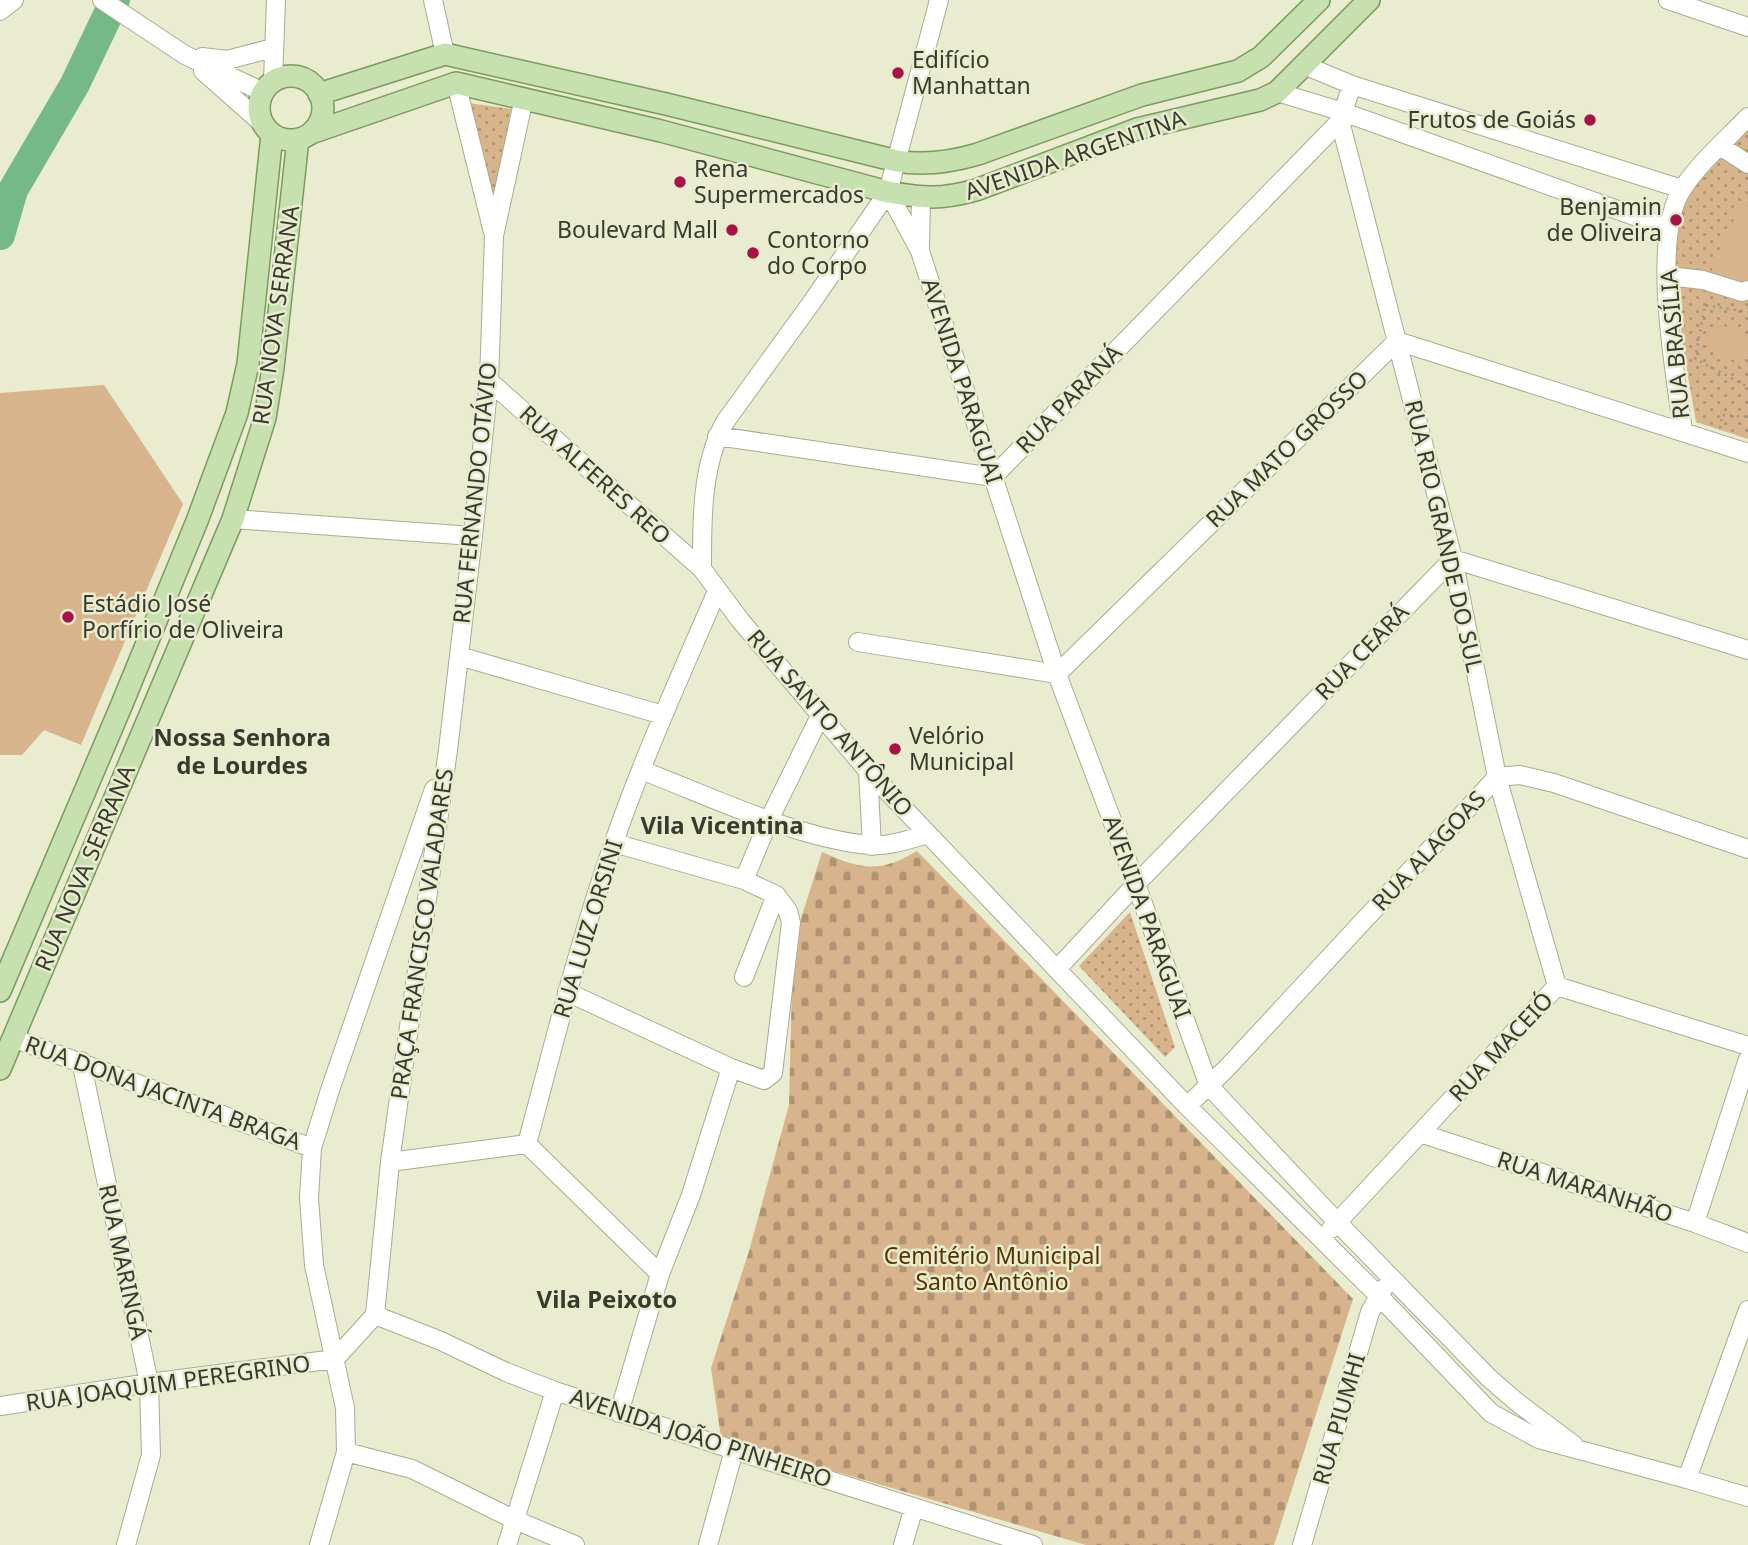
<svg xmlns="http://www.w3.org/2000/svg" width="1748" height="1545" font-family="'Noto Sans',sans-serif">
	<style>
		.cemetery { fill: url(#cemetery-stones) }
		.park { fill: url(#park-dots) }
		.pitch { fill: #d7b48b }
		.lines { fill: none; stroke-linecap: round; stroke-linejoin: round }
		.river { stroke: #75b987; stroke-width: 30 }
		.minor-casing { stroke: #aaac90; stroke-width: 20 }
		.major-casing { stroke: #7c9a5f; stroke-width: 24 }
		.path { stroke: #969883; stroke-width: 2.5; stroke-dasharray: 2 5; stroke-linecap: butt }
		.minor { stroke: #fff; stroke-width: 18 }
		.major { stroke: #c6e1af; stroke-width: 21 }
		.poi-dot { fill: #a81246; stroke: #e9ecce; stroke-width: 2.5 }
		.labels { text-anchor: middle; stroke-width: 5; stroke-linejoin: round; paint-order: stroke }
		.poi-label { font-size: 23px; fill: #393a2f; stroke: #e9ecce; text-anchor: start }
		.street-label { font-size: 23px; fill: #393a2f; stroke: #e9ecce }
		.park-label { font-size: 23px; fill: #563400; stroke: #e9ecce }
		.neighbourhood-label { font-size: 24px; font-weight: bold; fill: #393a2f; stroke: #e9ecce }
	</style>
	<defs>
		<pattern id="cemetery-stones" width="16" height="16" patternUnits="userSpaceOnUse" patternTransform="scale(1.75)"><rect width="16" height="16" fill="#d7b48b"/><path d="M2 7V4a2 2 0 0 1 4 0v3zM10 15v-3a2 2 0 0 1 4 0v3z" fill="#af9372"/></pattern>
		<pattern id="park-dots" width="8" height="8" patternUnits="userSpaceOnUse" patternTransform="scale(1.75)"><rect width="8" height="8" fill="#d7b48b"/><path d="M2 2h.1M6 6h.1" fill="none" stroke="#af9372" stroke-width="1.8" stroke-linecap="round"/></pattern>
	</defs>
	<rect width="100%" height="100%" fill="#e9ecce"/>
	<!-- cemetery -->
	<path class="cemetery" d="M917,851l436,448 -79,246h-188l-365,-107 -10,-70 38,-117 40,-146 4,-161 29,-92c38,17 57,22 95,-1z"/>
	<!-- park -->
	<path class="park" d="M468,103l43,6 -17,107z
		M1748,129v310l-52,-17 -12,-69 -9,-71 -1,-54 9,-29z
		M1130,912l45,135 -10,10 -86,-91z"/>
	<!-- pitch -->
	<path class="pitch" d="M1741,203l7,3v72l-5,11 -33,-15z
		M1716,321l32,18v11l-8,14 -37,-21z
		M104,385l79,119 -102,241 -37,-15 -22,25h-22v-362z"/>
	<g class="lines">
		<!-- river -->
		<path class="river" d="M0,235l13,-45 62,-106 40,-84"/>
		<defs>
			<path id="minor" d="M102,0l83,55 78,37
				M433,0l12,54
				M1668,0l80,27
				M0,11l14,-11
				M202,57l25,3 46,-12
				M1304,65l48,20 330,104
				M203,71l60,53
				M273,81l3,-81
				M456,83l37,149
				M1352,85l-12,36 113,438 44,218 60,209
				M1277,92l66,20 325,116
				M1720,146l28,18
				M888,192l32,59 137,423 79,210 73,202 128,136 152,156 29,25 56,42
				M920,247l1,-50
				M1668,276l35,4 39,12 6,-2
				M489,381l213,188 38,51 128,151 319,335 191,189 113,118 48,26 148,40 61,18
				M1683,431c-8,-57 -33,-196 0,-243 17,-26 43,-48 65,-71
				M717,436l276,41 347,-356
				M233,519l240,17
				M702,569c0,-48 -1,-103 23,-147l87,-120 76,-110 51,-192
				M858,642l199,32 340,-333 351,112
				M459,656l204,59
				M641,770c68,26 157,69 229,75 18,2 40,-6 58,-11
				M868,771l4,75
				M744,880l25,-60 51,-104
				M1058,968l78,-84 317,-325 295,91
				M744,977l32,-82
				M567,992l164,76 33,12 9,-7 18,-150 -3,-12 -12,-16 -32,-15 -130,-37
				M13,1038l299,110
				M81,1061l68,322 2,72 -25,90
				M1187,1106l39,-37 271,-292 23,-2 34,8 194,66
				M1420,1133l275,90 53,20
				M527,1144c27,-101 52,-203 87,-302 30,-86 67,-168 103,-251
				M527,1144l133,130
				M390,1162l137,-18
				M1695,1223l53,-164
				M1331,1229l226,-243 191,60
				M375,1315l66,26 65,31 49,19 179,59 299,95
				M335,1359l40,-44 15,-153 58,-412 25,-214 16,-155 5,-145 30,-138
				M0,1406l149,-23 186,-24
				M619,1413l41,-139 31,-79 40,-127
				M346,1452l66,17 103,51 60,25
				M1687,1479l61,-169
				M319,1545l27,-93 -1,-44 -31,-143 -5,-67 3,-50 18,-58 104,-301
				M507,1545l48,-154
				M708,1545l26,-95
				M903,1545l11,-38
				M1302,1545l68,-233 13,-23"/>
			<path id="major" d="M259 108a32 32 0 1 1 64 0a32 32 0 1 1-64 0Z
				M319,94l126,-40 221,50 231,57c28,5 54,1 81,-7l164,-59 96,-24 23,-14 58,-57
				M311,133l145,-50 205,48 227,61c36,6 52,8 88,-2l161,-61 123,-29 17,-8 92,-92
				M0,991l122,-287 75,-183 40,-108 11,-49 24,-230
				M0,1069l233,-550 32,-101 8,-50 25,-229"/>
		</defs>
		<!-- minor casing -->
		<use href="#minor" class="minor-casing"/>
		<!-- major casing -->
		<use href="#major" class="major-casing"/>
		<!-- path -->
		<path class="path" d="M1694,358l54,29
			M1695,359l10,-54 43,7
			M1720,428l2,-13 26,2"/>
		<!-- minor -->
		<use href="#minor" class="minor"/>
		<!-- major -->
		<use href="#major" class="major"/>
	</g>
	<!-- markers -->
	<g class="poi-dot">
		<circle cx="898" cy="73" r="7"/>
		<circle cx="1590" cy="120" r="7"/>
		<circle cx="680" cy="182" r="7"/>
		<circle cx="1676" cy="220" r="7"/>
		<circle cx="732" cy="230" r="7"/>
		<circle cx="753" cy="253" r="7"/>
		<circle cx="68" cy="617" r="7"/>
		<circle cx="895" cy="749" r="7"/>
	</g>
	<g class="labels">
		<!-- poi labels -->
		<g class="poi-label">
			<text x="912" y="68">Edifício<tspan x="912" dy="26">Manhattan</tspan></text>
			<text x="1576" y="128" text-anchor="end">Frutos de Goiás</text>
			<text x="694" y="177">Rena<tspan x="694" dy="26">Supermercados</tspan></text>
			<text x="1662" y="215" text-anchor="end">Benjamin<tspan x="1662" dy="26">de Oliveira</tspan></text>
			<text x="718" y="238" text-anchor="end">Boulevard Mall</text>
			<text x="767" y="248">Contorno<tspan x="767" dy="26">do Corpo</tspan></text>
			<text x="82" y="612">Estádio José<tspan x="82" dy="26">Porfírio de Oliveira</tspan></text>
			<text x="909" y="744">Velório<tspan x="909" dy="26">Municipal</tspan></text>
		</g>
		<!-- street labels -->
		<g class="street-label">
			<text transform="translate(1075 155) rotate(-19)" y="8">AVENIDA ARGENTINA</text>
			<text transform="translate(276 315) rotate(-82)" y="8">RUA NOVA SERRANA</text>
			<text transform="translate(1675 344) rotate(-95)" y="8">RUA BRASÍLIA</text>
			<text transform="translate(962 381) rotate(72)" y="8">AVENIDA PARAGUAI</text>
			<text transform="translate(1069 399) rotate(-46)" y="8">RUA PARANÁ</text>
			<text transform="translate(1287 449) rotate(-44)" y="8">RUA MATO GROSSO</text>
			<text transform="translate(595 475) rotate(42)" y="8">RUA ALFERES REO</text>
			<text transform="translate(475 493) rotate(-84)" y="8">RUA FERNANDO OTÁVIO</text>
			<text transform="translate(1444 536) rotate(77)" y="8">RUA RIO GRANDE DO SUL</text>
			<text transform="translate(1362 652) rotate(-46)" y="8">RUA CEARÁ</text>
			<text transform="translate(830 723) rotate(49)" y="8">RUA SANTO ANTÔNIO</text>
			<text transform="translate(1429 851) rotate(-47)" y="8">RUA ALAGOAS</text>
			<text transform="translate(85 868) rotate(-67)" y="8">RUA NOVA SERRANA</text>
			<text transform="translate(1147 917) rotate(70)" y="8">AVENIDA PARAGUAI</text>
			<text transform="translate(588 929) rotate(-73)" y="8">RUA LUIZ ORSINI</text>
			<text transform="translate(422 934) rotate(-82)" y="8">PRAÇA FRANCISCO VALADARES</text>
			<text transform="translate(1501 1047) rotate(-47)" y="8">RUA MACEIÓ</text>
			<text transform="translate(163 1093) rotate(20)" y="8">RUA DONA JACINTA BRAGA</text>
			<text transform="translate(1585 1187) rotate(18)" y="8">RUA MARANHÃO</text>
			<text transform="translate(123 1262) rotate(78)" y="8">RUA MARINGÁ</text>
			<text transform="translate(168 1383) rotate(-8)" y="8">RUA JOAQUIM PEREGRINO</text>
			<text transform="translate(1339 1419) rotate(-74)" y="8">RUA PIUMHI</text>
			<text transform="translate(701 1438) rotate(18)" y="8">AVENIDA JOÃO PINHEIRO</text>
		</g>
		<!-- park labels -->
		<g class="park-label">
			<text x="992" y="1264">Cemitério Municipal<tspan x="992" dy="26">Santo Antônio</tspan></text>
		</g>
		<!-- neighbourhood labels -->
		<g class="neighbourhood-label">
			<text x="242" y="746">Nossa Senhora<tspan x="242" dy="28">de Lourdes</tspan></text>
			<text x="722" y="834">Vila Vicentina</text>
			<text x="607" y="1308">Vila Peixoto</text>
		</g>
	</g>
</svg>
